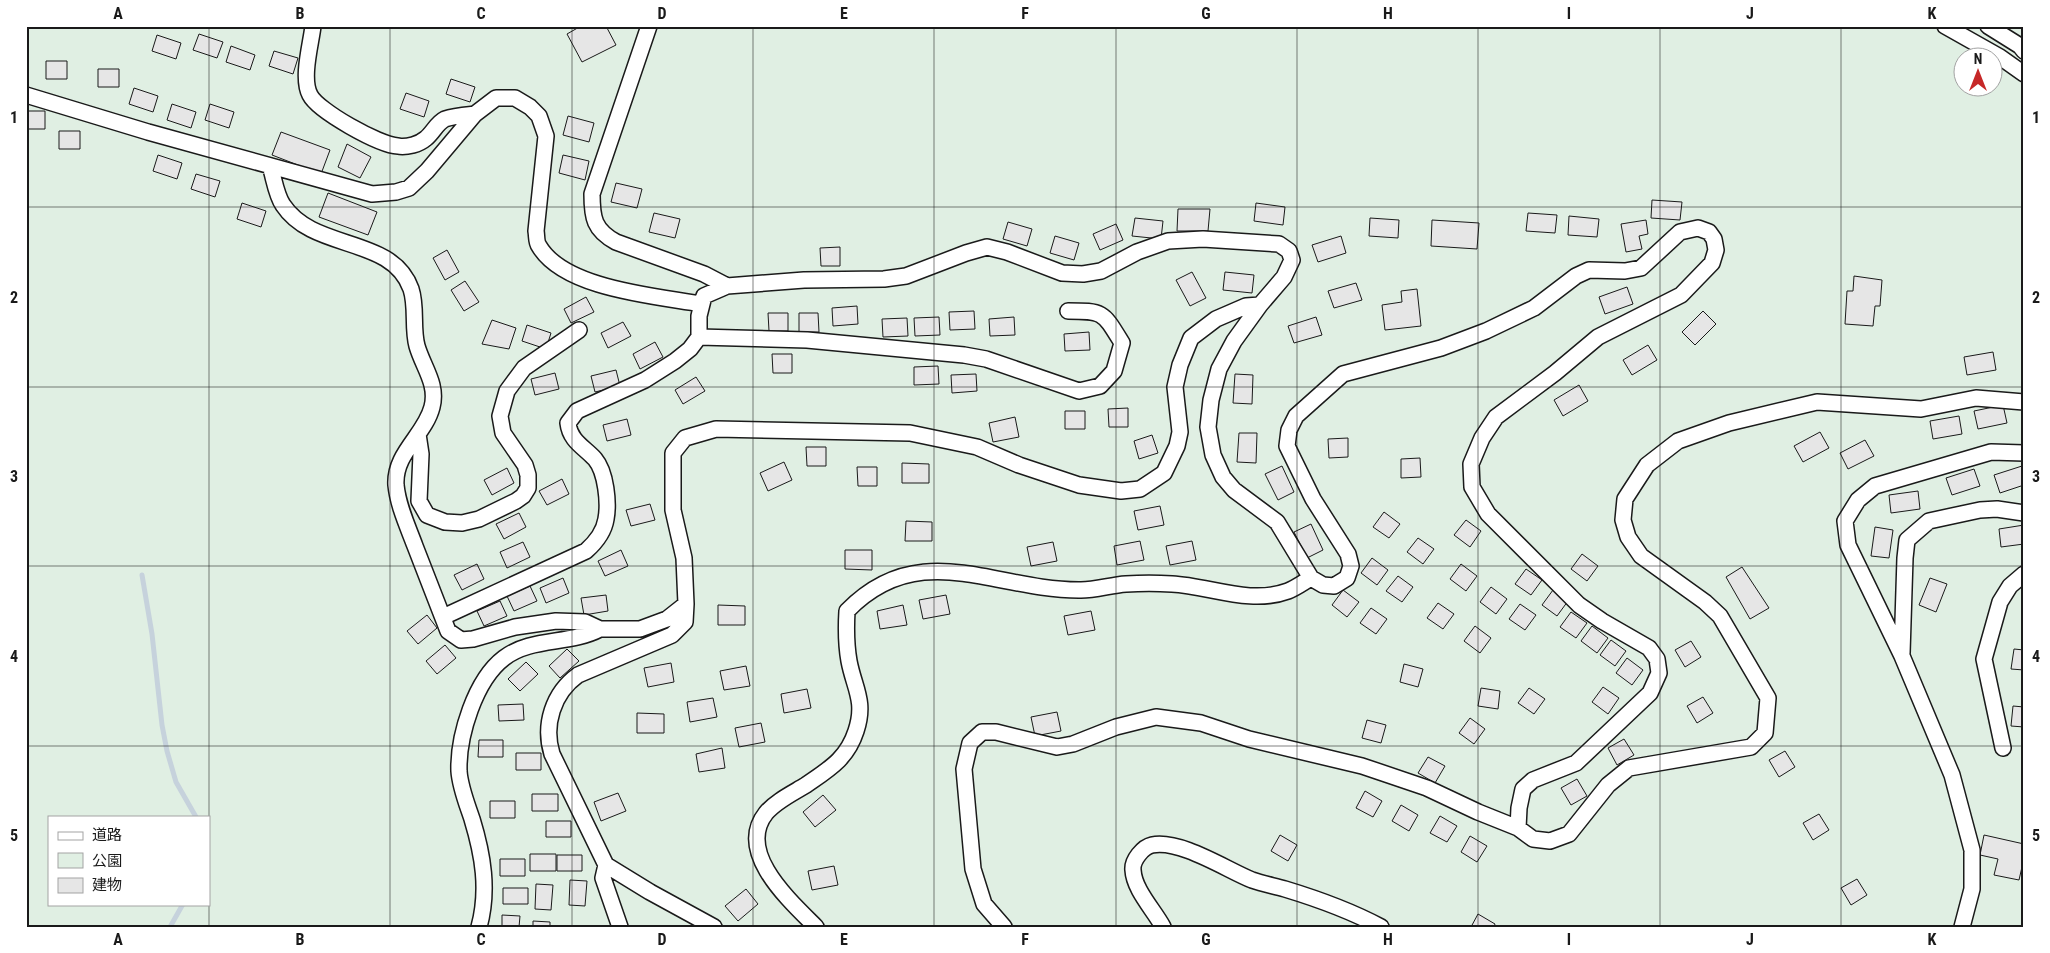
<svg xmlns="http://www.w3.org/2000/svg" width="2050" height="953" font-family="'Roboto Condensed','Noto Sans JP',sans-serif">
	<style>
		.green { fill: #e0efe3; stroke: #6a6a6a; fill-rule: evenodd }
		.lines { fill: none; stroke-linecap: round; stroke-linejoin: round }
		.stream { stroke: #c6d2dc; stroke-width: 5 }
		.building { fill: #e6e6e6; stroke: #1a1a1a }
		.minor-casing { stroke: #1a1a1a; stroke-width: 18 }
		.minor { stroke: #fff; stroke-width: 15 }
		.grid { fill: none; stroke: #1a1a1a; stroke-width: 1; stroke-opacity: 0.55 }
		.neatline { fill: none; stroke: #1a1a1a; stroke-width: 2 }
		.grid-label { font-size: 16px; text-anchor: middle; font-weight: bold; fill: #1a1a1a }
	</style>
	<rect width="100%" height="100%" fill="#fff"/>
	<!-- green -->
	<path class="green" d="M26,26h1998v901h-1998zM1962,58h30v30h-30zM49,817h160v87h-160z"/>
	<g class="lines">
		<!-- stream -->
		<path class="stream" d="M142,575l10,59 10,91 5,26 9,31 20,35
			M170,927l13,-23"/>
	</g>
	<!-- building -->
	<path class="building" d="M581,26h25l10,19 -34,17 -15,-28z
		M199,34l24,8 -6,16 -24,-8z
		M157,35l24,8 -5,16 -24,-8z
		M231,46l24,9 -5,15 -24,-8z
		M274,51l24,7 -5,16 -24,-8z
		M46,61h21v18h-21z
		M98,69h21v18h-21z
		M451,79l24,8 -5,15 -24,-8z
		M134,88l24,8 -5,16 -24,-8z
		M406,93l23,8 -5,16 -24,-8z
		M172,104l24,8 -5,16 -24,-8z
		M210,104l24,8 -5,16 -24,-8z
		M26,111h19v18h-19z
		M568,116l26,7 -5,19 -26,-7z
		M59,131h21v18h-21z
		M281,132l49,18 -9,24 -49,-19z
		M347,144l24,13 -11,21 -22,-11z
		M158,155l24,8 -5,16 -24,-8z
		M563,155l26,6 -4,19 -26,-7z
		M196,174l24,7 -5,16 -24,-8z
		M616,183l26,6 -5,19 -26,-6z
		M328,193l49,19 -9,23 -49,-18z
		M1652,200l30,2 -2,18 -29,-2z
		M242,203l24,8 -5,16 -24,-8z
		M1256,203l29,4 -2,18 -29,-4z
		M1178,209h32l-2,22h-31z
		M654,213l26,6 -5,19 -26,-6z
		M1528,213l29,2 -2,18 -29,-2z
		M1569,216l30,3 -2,18 -29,-2z
		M1135,218l28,3 -2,18 -29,-3z
		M1370,218l29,2 -1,18 -29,-2z
		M1432,220l47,3 -2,26 -46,-3z
		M1646,220l2,14 -9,2 3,13 -16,3 -5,-28z
		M1008,222l24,7 -5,17 -24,-7z
		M1116,224l7,16 -23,10 -7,-16z
		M1055,236l24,7 -5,17 -24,-7z
		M1341,236l5,17 -28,9 -6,-17z
		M840,247v19h-19l-1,-18z
		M447,250l12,22 -14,8 -12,-22z
		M1192,272l14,26 -16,8 -14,-26z
		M1225,272l29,3 -2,18 -29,-3z
		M1854,276l28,4 -2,26h-5l-2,20 -28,-2 2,-33h6z
		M465,281l14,21 -15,9 -13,-21z
		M1356,283l6,17 -28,8 -6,-17z
		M1627,287l6,17 -28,10 -6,-17z
		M1417,289l4,37 -36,4 -3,-25 20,-3 -1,-11z
		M586,297l8,15 -23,11 -7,-14z
		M857,306l1,18 -25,2 -1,-18z
		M974,311l1,18 -25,1 -1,-18z
		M1703,311l13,13 -21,21 -13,-13z
		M768,313h20v18h-19z
		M799,313h19l1,19h-20z
		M939,317l1,18 -25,1 -1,-18z
		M1014,317l1,18 -25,1 -1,-17z
		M1316,317l6,18 -28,8 -6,-17z
		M907,318l1,18 -25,1 -1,-18z
		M492,320l24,8 -7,21 -27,-5z
		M623,322l8,14 -23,12 -7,-15z
		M527,325l24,8 -5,16 -24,-8z
		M1089,332l1,18 -25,1 -1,-17z
		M655,342l8,15 -23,12 -7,-15z
		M1648,345l9,15 -25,15 -9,-15z
		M1993,352l3,18 -29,5 -3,-18z
		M772,354h20v19h-19z
		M938,366l1,18 -25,1v-18z
		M616,370l4,16 -25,6 -4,-16z
		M555,373l4,16 -24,6 -4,-16z
		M976,374l1,17 -25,2 -1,-18z
		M1235,374l18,1 -1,29 -19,-1z
		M696,377l9,14 -22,13 -8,-14z
		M1579,385l9,16 -25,15 -9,-16z
		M2003,405l4,18 -29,6 -4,-18z
		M1128,408v19h-19l-1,-18z
		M1065,411h20v18h-20z
		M1959,416l3,18 -29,5 -3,-18z
		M1015,417l4,20 -26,5 -4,-19z
		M627,419l4,16 -24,6 -4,-16z
		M1820,432l9,16 -26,14 -9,-16z
		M1239,433h18l-1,30 -19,-1z
		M1152,435l6,18 -19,6 -5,-18z
		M1348,438v19l-19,1 -1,-19z
		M1865,440l9,16 -26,13 -8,-16z
		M806,447h20v19h-19z
		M1420,458l1,19 -20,1v-19z
		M784,462l8,18 -24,11 -8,-18z
		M902,463l27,1v19h-27z
		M1282,466l12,26 -16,8 -13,-26z
		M2022,466l2,19 -24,8 -6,-18z
		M857,467h20v19h-19z
		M507,468l7,15 -22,12 -8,-15z
		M1974,469l6,17 -28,9 -6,-17z
		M562,479l7,15 -22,11 -8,-14z
		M1918,491l2,18 -29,4 -2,-18z
		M650,504l5,16 -24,6 -5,-16z
		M1160,506l4,19 -26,5 -4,-19z
		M1384,512l16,12 -11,14 -16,-11z
		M519,513l7,14 -22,12 -8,-15z
		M1466,520l15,11 -11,16 -16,-12z
		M906,521l26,1v19h-27z
		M1311,524l12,26 -16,8 -13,-26z
		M2024,525v19l-23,3 -2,-18z
		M1875,527l18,3 -4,28 -18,-2z
		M1418,538l16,11 -11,15 -16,-12z
		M1140,541l4,19 -27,5 -3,-19z
		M1192,541l4,19 -26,5 -4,-19z
		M523,542l7,15 -23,11 -7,-16z
		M1053,542l4,19 -26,5 -4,-19z
		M621,550l7,16 -23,10 -7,-15z
		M845,550h27v20l-27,-1z
		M1582,554l16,12 -11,15 -16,-12z
		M1372,558l16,12 -11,15 -16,-12z
		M477,564l7,15 -22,11 -8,-15z
		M1461,564l16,12 -11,15 -16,-12z
		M1742,567l27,41 -19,11 -24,-42z
		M1526,569l16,11 -11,15 -16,-11z
		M1398,576l15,11 -11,15 -16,-11z
		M563,578l6,15 -23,10 -6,-15z
		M1930,578l17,6 -11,28 -17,-7z
		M530,586l7,15 -23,10 -7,-15z
		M1491,587l16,12 -11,15 -16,-12z
		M1343,590l16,12 -12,15 -15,-12z
		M1553,590l15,11 -11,15 -15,-11z
		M606,595l2,16 -24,4 -3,-17z
		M946,595l4,19 -27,5 -4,-19z
		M500,601l7,15 -23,10 -7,-15z
		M1438,603l16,11 -11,15 -16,-11z
		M1520,604l16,11 -11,15 -16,-11z
		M718,605l27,1v19h-27z
		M903,605l4,20 -27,4 -3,-18z
		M1371,608l16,11 -11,15 -16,-11z
		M1091,611l4,19 -27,5 -4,-19z
		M1571,612l16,11 -11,15 -16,-11z
		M427,615l10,13 -19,16 -11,-13z
		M1475,626l16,12 -11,15 -16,-12z
		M1592,626l16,12 -11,15 -16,-12z
		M1611,640l15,11 -11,15 -15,-11z
		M1691,641l10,16 -16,10 -10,-17z
		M445,645l11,13 -19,16 -11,-13z
		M567,649l12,12 -19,17 -11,-12z
		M2014,649l10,1v20l-13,-1z
		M1627,658l16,12 -11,15 -16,-12z
		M526,662l12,12 -18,17 -12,-12z
		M671,663l3,19 -26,5 -4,-19z
		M1404,664l19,5 -5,18 -18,-5z
		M746,666l4,20 -26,4 -4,-19z
		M1603,687l16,11 -11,16 -16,-12z
		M1481,688l19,3 -2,18 -20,-3z
		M1529,688l16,11 -11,15 -16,-11z
		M807,689l4,19 -27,5 -3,-19z
		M1703,697l10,16 -16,10 -10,-17z
		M713,698l4,19 -27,5 -3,-20z
		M523,704l1,16 -25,1 -1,-16z
		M2013,706l11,1v20l-13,-1z
		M1057,712l4,19 -26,5 -4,-19z
		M637,713l27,1v19h-27z
		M1470,718l15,11 -11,15 -15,-11z
		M1367,720l19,5 -5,18 -19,-5z
		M761,723l4,19 -26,5 -4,-19z
		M1624,739l10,16 -17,10 -9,-17z
		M479,740h24v17h-25z
		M722,748l3,20 -26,4 -3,-18z
		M1785,751l10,16 -16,10 -10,-17z
		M516,753h25v17h-25z
		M1428,757l17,9 -10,17 -17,-10z
		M1577,779l10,17 -16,9 -10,-17z
		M1365,791l17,10 -9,16 -17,-9z
		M618,793l8,18 -25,10 -7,-19z
		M532,794h26v17h-26z
		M823,795l13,15 -21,17 -12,-15z
		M490,801h25v17h-25z
		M1401,805l17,10 -9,16 -17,-10z
		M1819,814l10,16 -16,10 -10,-17z
		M1440,816l17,10 -10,16 -17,-9z
		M546,821h25v16h-25z
		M1280,835l17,10 -9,16 -17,-10z
		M1984,835l40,9v14l-5,22 -25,-5 4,-16 -18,-4z
		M1470,836l17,10 -10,16 -16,-10z
		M530,854h26v17h-26z
		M557,855h25v16h-25z
		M500,859h25v17h-25z
		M834,866l4,19 -26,5 -4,-19z
		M1857,879l10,16 -16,10 -10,-17z
		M570,880l17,1 -2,25 -16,-1z
		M536,884l17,1 -2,25 -16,-1z
		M503,888h25v16h-25z
		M746,889l12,15 -20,17 -13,-15z
		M1478,914l17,10 -1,3h-23z
		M502,915l18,1 -1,11h-17z
		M533,921l17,1v5h-17z"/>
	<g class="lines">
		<defs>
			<path id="minor" d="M313,26c-2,18 -12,52 -3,69 8,16 69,50 88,51 4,1 11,0 15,-1 19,-5 20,-20 32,-26 9,-3 21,-4 30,-5
				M649,26l-57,168c0,24 2,36 24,48l88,32 23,12
				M1945,26l55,31 24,17
				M1988,26l32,20 4,5
				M26,95l122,37 224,62 24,-2 13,-4 18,-17 48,-57 21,-16h19l15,9 9,9 7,20 -10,95c1,5 0,11 3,15 25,43 117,50 162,58
				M270,166c4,12 6,29 13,39 31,47 109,30 128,84 6,18 1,39 6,57 6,21 21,38 15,61 -7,28 -38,46 -36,78 2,21 12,42 19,61 11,28 22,57 33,85l13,9 12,-1 42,-12 41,-6 29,1 15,7h40l27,-10 19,-15 -2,-46 -11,-48v-57l12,-15 31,-9 194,4 67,14 42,18 60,20 42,6 19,-2 24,-16 13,-27 3,-14 -5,-45 5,-22 11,-27 25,-19 30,-13 14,-1
				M699,337l108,3 157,15 22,4 93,32 21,-5 14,-15 8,-28c-19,-31 -18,-32 -54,-32
				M418,434l3,20 -2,47 8,14 18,7 17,1 17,-4 37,-18 7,-5 5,-8v-13l-3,-10 -22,-32 -3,-17 7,-25 17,-23 55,-38
				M686,604l-1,18 -13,13 -94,40c-25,18 -35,50 -26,79l54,111 44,27 64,35
				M443,617l143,-66c9,-8 18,-19 20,-32 3,-16 0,-47 -11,-60 -11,-12 -25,-18 -27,-36l9,-12 68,-31 30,-19 15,-12 9,-12v-21l5,-20 23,-10 77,-6 80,-1 22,-3 60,-23 21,-6 20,5 55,21 21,1 18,-3 36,-19 31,-11 35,-2 76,5 10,7 3,9 -8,17 -24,28 -26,36 -15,28 -8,31 -3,27 5,28 10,22 11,13 43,32 34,56 12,7 11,1 13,-8 4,-12 -3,-12 -35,-55 -26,-53 2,-16 7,-14 47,-42 98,-26 45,-17 48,-23 42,-32 13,-6 36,1 16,-3 39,-36 18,-4 11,4 5,7 2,11 -4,13 -31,32 -83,42 -43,36 -59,44 -14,21 -11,26 1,23 16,27 91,91 23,16 47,27 8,11 2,14 -9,20 -74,70 -43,17 -10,9 -4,19 -1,20
				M1902,653l3,-95 2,-18 22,-19 51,-11 17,-1 27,4
				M2003,748l-19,-89 16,-57 10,-16 14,-12
				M606,865l-3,13 17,49
				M479,927c10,-37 4,-72 -7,-108 -5,-15 -12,-32 -13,-48 -1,-35 16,-91 45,-113 27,-21 66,-13 96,-29
				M816,927c-26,-26 -81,-75 -50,-114 10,-12 27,-20 40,-28 23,-16 41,-26 50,-54 10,-30 -2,-43 -7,-70 -3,-17 -3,-33 -2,-50 73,-75 148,-20 234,-21 15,0 30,-5 45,-6 15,-1 31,-1 46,0 38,2 78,21 116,7 8,-3 16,-9 23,-13
				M1004,927l-20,-23 -11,-35 -9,-100 6,-26 12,-11h14l61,15 16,-3 43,-17 40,-10 45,6 48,16 113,27 65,22 51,24 40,16 15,11 17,2 19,-7 39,-49 21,-17 122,-21 14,-14 3,-35 -48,-82 -15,-14 -64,-46 -13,-19 -5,-17 2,-21 22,-34 31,-24 51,-18 88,-21 104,7 55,-11 48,4
				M1163,927c-9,-17 -29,-37 -30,-57 -1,-10 10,-23 19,-25 28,-6 75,25 100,35 11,4 23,6 33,9 33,10 66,22 96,38
				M1962,927l10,-38v-39l-20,-75 -50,-119 -54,-111 -3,-24 13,-21 17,-14 116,-34 33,1"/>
		</defs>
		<!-- minor casing -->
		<use href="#minor" class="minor-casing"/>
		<!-- minor -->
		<use href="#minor" class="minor"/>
	</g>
	<!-- grid -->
	<path class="grid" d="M209,26v901M390,26v901M572,26v901M753,26v901M934,26v901M1116,26v901M1297,26v901M1478,26v901M1660,26v901M1841,26v901M26,207h1998M26,387h1998M26,566h1998M26,746h1998"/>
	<!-- border -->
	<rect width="2050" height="953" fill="none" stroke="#ffffff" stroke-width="55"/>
	<!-- legend -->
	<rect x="48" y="816" width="162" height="90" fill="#ffffff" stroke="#a3a3a3"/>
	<rect x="58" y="832" width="25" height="8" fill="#ffffff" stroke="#a3a3a3"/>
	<text x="92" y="840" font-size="15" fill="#1a1a1a">道路</text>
	<rect x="58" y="853" width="25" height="15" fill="#e0efe3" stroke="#a3a3a3"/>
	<text x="92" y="866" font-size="15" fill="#1a1a1a">公園</text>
	<rect x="58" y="878" width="25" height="15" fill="#e6e6e6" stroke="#a3a3a3"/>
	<text x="92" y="890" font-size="15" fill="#1a1a1a">建物</text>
	<!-- north arrow -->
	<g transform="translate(1978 72)"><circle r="24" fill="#ffffff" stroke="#a3a3a3"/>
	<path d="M0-4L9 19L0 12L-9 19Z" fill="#c62828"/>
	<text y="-8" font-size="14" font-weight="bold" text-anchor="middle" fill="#1a1a1a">N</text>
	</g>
	<rect x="28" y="28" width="1994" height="898" class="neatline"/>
	<g class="grid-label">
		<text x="118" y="19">A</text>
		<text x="300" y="19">B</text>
		<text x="481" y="19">C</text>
		<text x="662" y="19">D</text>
		<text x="844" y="19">E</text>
		<text x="1025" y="19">F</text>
		<text x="1206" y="19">G</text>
		<text x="1388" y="19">H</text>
		<text x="1569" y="19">I</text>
		<text x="1750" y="19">J</text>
		<text x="1932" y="19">K</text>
		<text x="14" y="123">1</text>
		<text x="2036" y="123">1</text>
		<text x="14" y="303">2</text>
		<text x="2036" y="303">2</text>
		<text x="14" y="482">3</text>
		<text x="2036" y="482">3</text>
		<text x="14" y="662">4</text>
		<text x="2036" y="662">4</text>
		<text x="14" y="841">5</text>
		<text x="2036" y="841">5</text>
		<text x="118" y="945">A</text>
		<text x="300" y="945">B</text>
		<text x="481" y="945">C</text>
		<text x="662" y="945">D</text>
		<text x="844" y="945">E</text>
		<text x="1025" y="945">F</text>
		<text x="1206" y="945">G</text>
		<text x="1388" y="945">H</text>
		<text x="1569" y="945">I</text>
		<text x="1750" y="945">J</text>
		<text x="1932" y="945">K</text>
	</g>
</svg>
